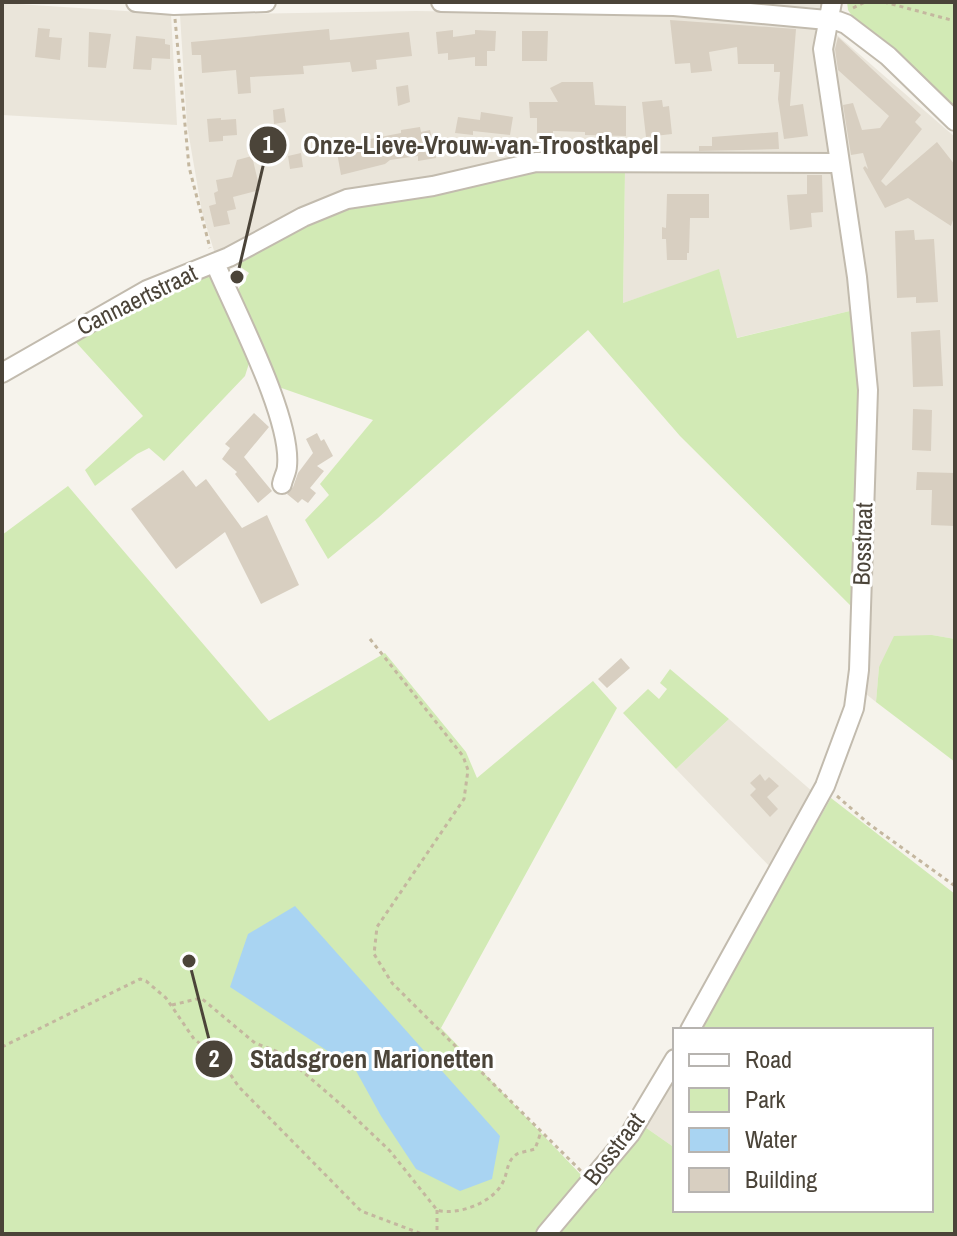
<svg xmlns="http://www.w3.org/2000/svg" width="957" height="1236" font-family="'Archivo Narrow',sans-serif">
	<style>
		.residential { fill: #eae5da }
		.green { fill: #d2eab5 }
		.water { fill: #a9d4f2 }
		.building { fill: #d8cfc1 }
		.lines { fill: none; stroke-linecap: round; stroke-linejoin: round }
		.minor-casing { stroke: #c2bbae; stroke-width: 22 }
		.path { stroke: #c4b79f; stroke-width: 3; stroke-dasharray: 4 4; stroke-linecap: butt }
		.minor { stroke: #fff; stroke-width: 18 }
		.labels { text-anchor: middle; stroke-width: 6; stroke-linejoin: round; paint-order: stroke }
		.street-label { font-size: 24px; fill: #4b4439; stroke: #fff }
		.leader { fill: none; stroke: #4b4439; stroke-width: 3 }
		.callout-dot { fill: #4b4439; stroke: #fff; stroke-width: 3 }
		.mark-label { font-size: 24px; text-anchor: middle; font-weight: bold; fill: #fff }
		.callout-label { font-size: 26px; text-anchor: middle; font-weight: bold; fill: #4b4439; stroke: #fff; stroke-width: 6; stroke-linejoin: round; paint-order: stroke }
	</style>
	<rect width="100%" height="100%" fill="#f6f3ec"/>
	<!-- residential -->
	<path class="residential" d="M728,2h94l-3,6z
		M2,3l169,11 6,111 -175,-10z
		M416,11l236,4 162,13 4,8 16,119 -281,1 -338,98 -13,-42 -15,-87 -7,-110z
		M833,34l4,1 118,102v502l-23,-4 -53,32 -3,35 -10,-8 5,-180 -44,-462z
		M832,170l6,8 16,132 -118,28 -17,-68 -96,33 2,-132z
		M729,719l84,73 -41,77 -96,-100z
		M675,1072v76l-33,-23z"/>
	<!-- green -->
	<path class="green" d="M847,2h108v109l-68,-69 -35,-26 -4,-6z
		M542,170l83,1 -2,132 96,-34 18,69 117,-28 4,76 -4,223 -174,-173 -92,-106 -210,188 -50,41 -23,-39 24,-25 -9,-11 53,-64 -103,-36 -35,-90 14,-21 -14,-10 93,-53z
		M202,273l9,2 40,82 -6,19 -81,85 -15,-13 -12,6 -42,32 -10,-16 58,-54 -70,-77 58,-35z
		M68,486l201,235 116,-68 81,99 11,26 116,-97 24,27 -176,320 142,149 59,-52 33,23v62h256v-180h-232l132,-232 124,96v340h-953v-699z
		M932,635l23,4v123l-79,-60 3,-35 15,-31z
		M670,669l59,50 -53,50 -53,-56 25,-24 11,10 8,-10 -7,-6z"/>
	<!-- water -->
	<path class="water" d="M295,906l205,230 -8,43 -32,12 -44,-22 -35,-53 -26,-47 -125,-82 18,-53z"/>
	<!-- building -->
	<path class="building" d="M670,20l126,9 -6,77 13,-2 5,32 -24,3 -6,-40 2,-27h-6v-8h-36l-1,-17 -28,5 3,19 -21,2 -1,-10 -15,1z
		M38,28l12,1 -1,8 13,1 -2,22 -25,-3z
		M329,29l1,11 79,-8 3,24 -36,4 1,9 -25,3 -2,-10 -47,4 1,8 -54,3 1,16 -13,1 -2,-24 -34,3 -1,-18h-9l-1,-13z
		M453,30v7l22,-3v-4l21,1 -1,20h-8v15h-12v-9l-27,3v-7l-10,1 -2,-22z
		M522,31h26l-1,30h-25z
		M89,32l22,2 -5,34 -18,-1z
		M136,36l29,3v5l5,1v14l-18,-1 -1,12 -18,-1z
		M838,37l83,78 -6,7 7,7 -41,52 5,5 51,-44 18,23v49l-4,12 -43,-28 -23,10 -22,-40 2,-2 3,3 -5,-16 -12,2 -8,-50 10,-2 9,27 18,-2 9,-12 -51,-46 -3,-21z
		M562,82h31l2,23 31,1v30l-41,-1v-3l-32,-1v4h-16v-17h-7l-1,-16h29l-8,-14z
		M408,85l2,17 -12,4 -2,-19z
		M662,100l1,7 6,-1 3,28 -26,3 -4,-35z
		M284,108l2,14 -12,2 -1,-14z
		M481,112l32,5 -3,18 -37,-4v4l-18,-2 3,-16 22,3z
		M221,118v2l15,-1 1,16 -14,1v5l-14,1 -2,-23z
		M420,127l1,5 9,-2 6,28 -18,3v-5l-28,4 -5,4 -44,11 -5,-28 35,-6 -1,-2 31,-6v-3z
		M778,132l1,17 -80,2v-5h13v-9z
		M301,153l2,14 -13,2 -2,-13z
		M252,156l8,34 -27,7 3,12 -9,2 3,13 -16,3 -5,-21 7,-2 -2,-11 4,-2 -2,-11 16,-3 5,-17z
		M807,175h15l1,37 -12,1 1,14 -22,3 -3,-35 20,-1z
		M667,194h42v24h-19l-1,35h-2v7h-20l-1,-21h-4v-12l4,1z
		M914,230l1,10 19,-1 4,63 -22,1v-6l-19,1 -2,-67z
		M940,330l3,56 -30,1 -2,-55z
		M913,409l19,1 -1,41 -19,-1z
		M254,413l15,14 -25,30 28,34 -14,12 -23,-29 2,-2 -15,-13 8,-11 -5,-4z
		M317,433l4,8 3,-2 9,17 -16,10 7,5 -14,17 6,5 -8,10 -6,-4 -4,4 -11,-9 6,-7 5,-14 15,-20 -7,-14z
		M183,470l13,17 10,-8 36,49 25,-13 32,70 -38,19 -36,-72 -49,37 -45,-60z
		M917,472l38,1v53l-24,-1 1,-35h-16z
		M621,658l9,10 -23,20 -9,-9z
		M760,774l5,7 4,-4 10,9 -12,11 11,12 -8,8 -20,-22 6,-6 -6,-6z"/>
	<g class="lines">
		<defs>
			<path id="minor" d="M136,2l38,3 92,-3
				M441,2l233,4 164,15 8,3 42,32 67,65
				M215,263c20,48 77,155 72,203 0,6 -4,12 -5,18
				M2,373l145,-83 82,-33 74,-40 44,-18 86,-13 103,-24 304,1
				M690,1030l135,-244 29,-78 5,-38 9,-280 -11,-113 -34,-228 9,-47
				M546,1234l84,-100 45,-75"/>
		</defs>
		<!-- minor casing -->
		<use href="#minor" class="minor-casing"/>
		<!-- path -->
		<path class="path" d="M884,2l71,19
			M853,8l12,-6
			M175,19l14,148 21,81
			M370,639l93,117 5,14 -4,29 -87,128 -3,27 18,29 189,188
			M837,796l32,28 86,62
			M172,1005l29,-7 54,45 26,10 64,55 45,43 47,59c20,6 56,-7 66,-28 5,-9 3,-21 14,-28 4,-2 12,-3 18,-5l6,-17
			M2,1047l138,-68 6,2 20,17 28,41 25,19 20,29 122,124 61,23
			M437,1210v24"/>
		<!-- minor -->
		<use href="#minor" class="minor"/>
	</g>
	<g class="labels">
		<!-- street labels -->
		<g class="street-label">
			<text transform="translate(137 300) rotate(-26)" y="8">Cannaertstraat</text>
			<text transform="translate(863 544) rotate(-88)" y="8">Bosstraat</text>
			<text transform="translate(614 1149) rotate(-53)" y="8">Bosstraat</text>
		</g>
	</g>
	<!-- callouts -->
	<path class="leader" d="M237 277L268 145M189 961L214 1059"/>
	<g class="callout-dot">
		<circle cx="237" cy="277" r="8"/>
		<circle cx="189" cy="961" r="8"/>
		<circle cx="268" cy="145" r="20"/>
		<circle cx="214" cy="1059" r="20"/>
	</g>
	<g class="mark-label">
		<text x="268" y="153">1</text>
		<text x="214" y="1067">2</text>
	</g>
	<g class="callout-label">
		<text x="481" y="154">Onze-Lieve-Vrouw-van-Troostkapel</text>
		<text x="372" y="1068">Stadsgroen Marionetten</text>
	</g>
	<!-- border -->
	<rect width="957" height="1236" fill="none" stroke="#4b4439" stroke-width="8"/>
	<!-- legend -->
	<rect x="673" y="1028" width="260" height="184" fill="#ffffff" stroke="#b7b4b0" stroke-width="2"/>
	<rect x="689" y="1054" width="40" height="12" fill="#ffffff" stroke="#b7b4b0" stroke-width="2"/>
	<text x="745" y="1068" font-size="24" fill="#4b4439">Road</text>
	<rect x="689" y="1088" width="40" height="24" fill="#d2eab5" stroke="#b7b4b0" stroke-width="2"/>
	<text x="745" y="1108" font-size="24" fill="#4b4439">Park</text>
	<rect x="689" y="1128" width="40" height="24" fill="#a9d4f2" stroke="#b7b4b0" stroke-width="2"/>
	<text x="745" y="1148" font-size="24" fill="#4b4439">Water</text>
	<rect x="689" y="1168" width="40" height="24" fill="#d8cfc1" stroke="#b7b4b0" stroke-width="2"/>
	<text x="745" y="1188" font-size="24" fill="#4b4439">Building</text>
</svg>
